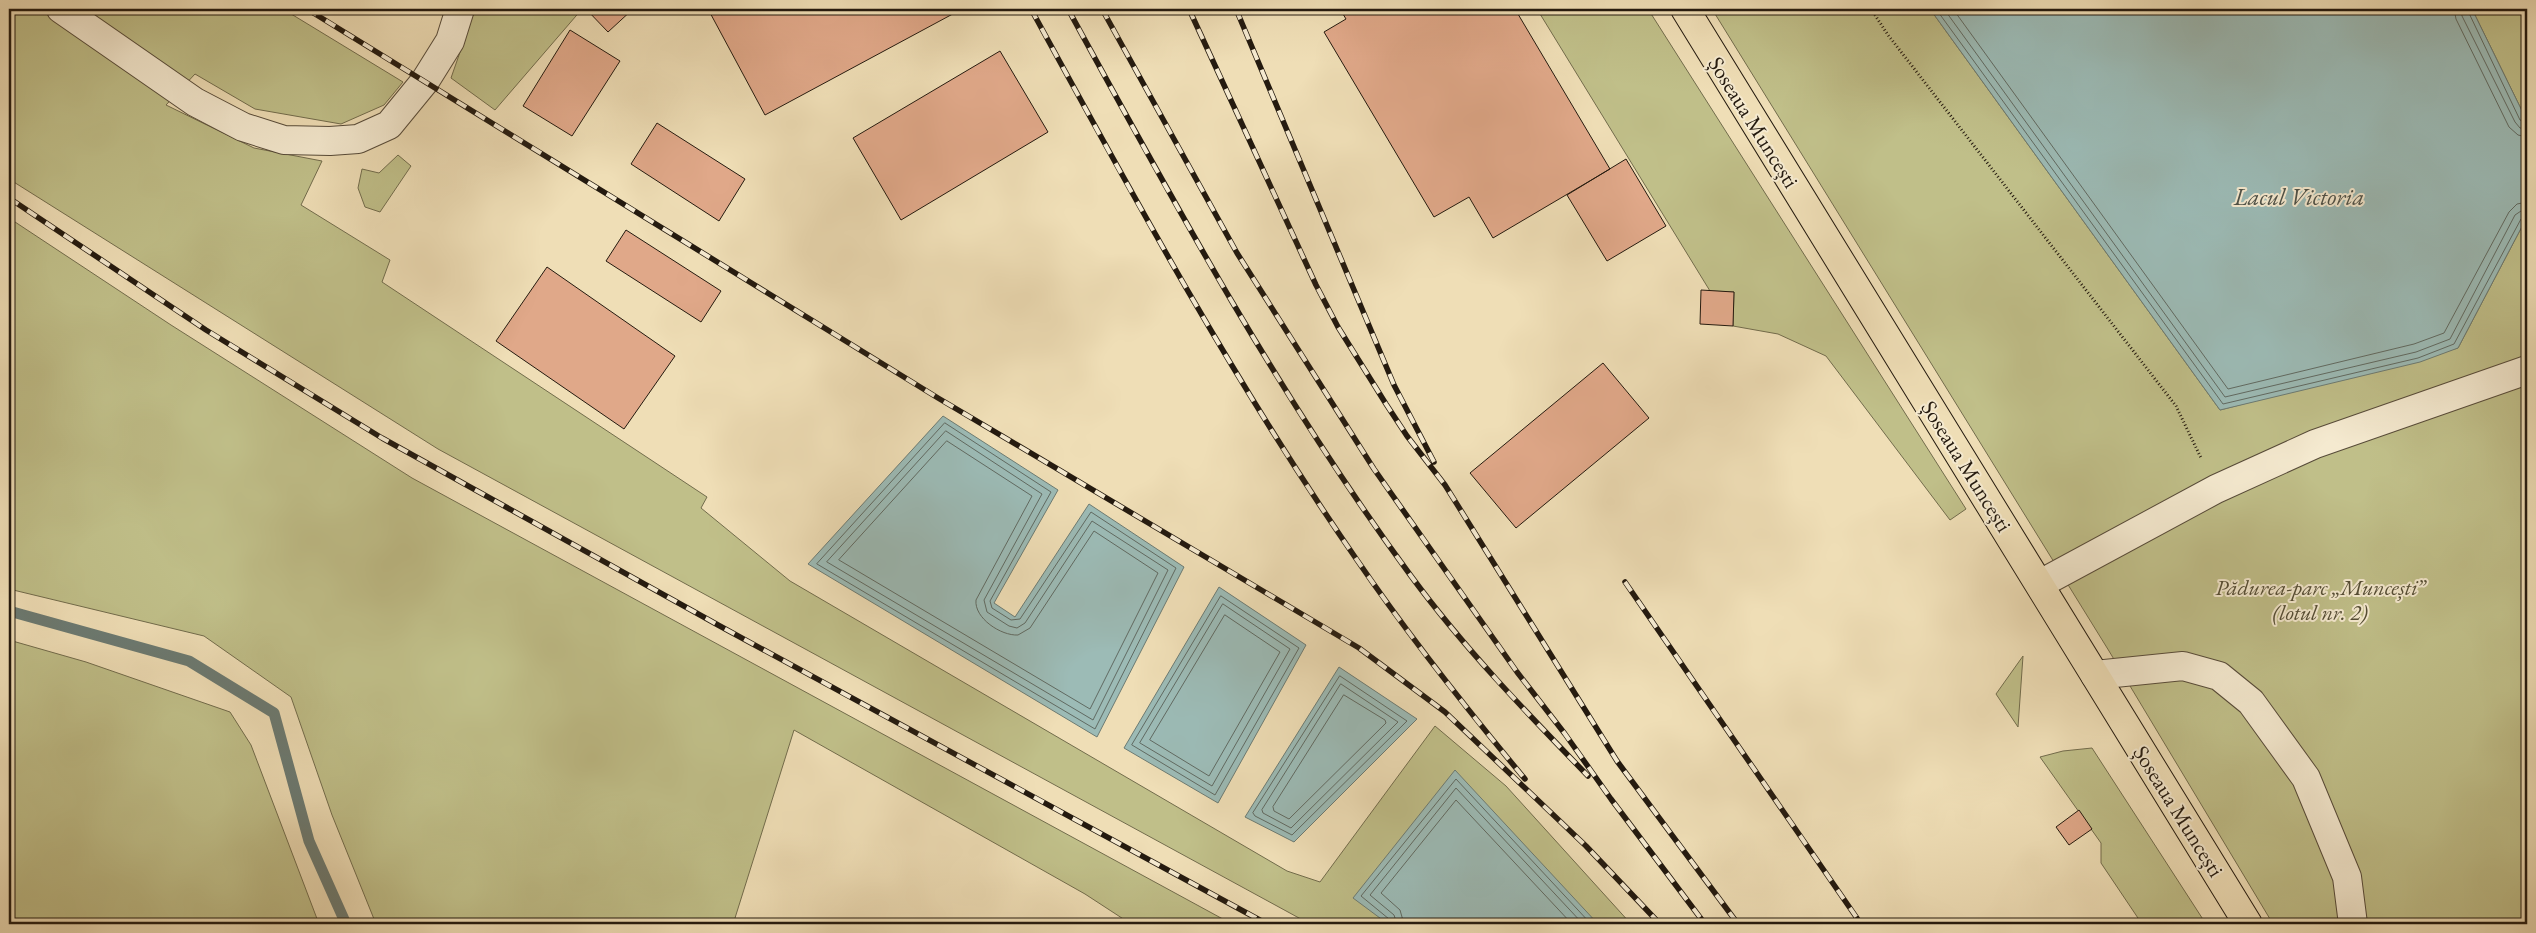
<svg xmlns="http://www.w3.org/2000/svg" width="2536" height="933" font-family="'EB Garamond',serif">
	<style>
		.green { fill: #c0bf89; stroke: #726c4c }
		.water { fill: #9cbbb6; stroke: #6c7b73 }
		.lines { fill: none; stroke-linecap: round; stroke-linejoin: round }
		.shore { stroke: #606a62; stroke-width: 1 }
		.stream { stroke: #6c7b73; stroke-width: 11 }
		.building { fill: #e0a889; stroke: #241a0f }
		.minor-casing { stroke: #574b39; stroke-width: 30 }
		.major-casing { stroke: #241a0f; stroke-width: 30 }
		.path { stroke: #241a0f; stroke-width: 3; stroke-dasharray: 1 2.5; stroke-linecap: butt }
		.minor { stroke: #f5ead0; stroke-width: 28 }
		.major { stroke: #efdeb6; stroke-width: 28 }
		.rail-casing { stroke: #241a0f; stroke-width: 5.5 }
		.rail { stroke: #f5ead0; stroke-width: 4; stroke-dasharray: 11; stroke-linecap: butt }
		.labels { text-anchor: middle; stroke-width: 4; stroke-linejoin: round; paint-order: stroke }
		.street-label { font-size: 22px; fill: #241a0f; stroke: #f5ead0 }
		.park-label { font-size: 22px; font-style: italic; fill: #534c34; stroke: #f5ead0 }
		.water-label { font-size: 24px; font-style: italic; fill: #4e5249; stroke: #f5ead0 }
	</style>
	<rect width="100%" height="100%" fill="#efdeb6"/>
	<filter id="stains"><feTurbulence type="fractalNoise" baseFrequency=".004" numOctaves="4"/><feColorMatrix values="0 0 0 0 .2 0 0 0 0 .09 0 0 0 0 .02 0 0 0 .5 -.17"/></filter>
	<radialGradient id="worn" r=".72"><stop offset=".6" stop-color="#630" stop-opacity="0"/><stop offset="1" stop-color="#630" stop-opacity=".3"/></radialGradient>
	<!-- green -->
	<path class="green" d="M9,9h274l120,73 -19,23 -43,19 -86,-15 -60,-35 -29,31 88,43 68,13 -21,44 89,55 -8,22 325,215 -6,11 89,73 497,290 33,11 115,-156 71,60 125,138h-321l-872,-475 -429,-270z
		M475,9h107l-87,101 -44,-32z
		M1537,9h111l318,500 -16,11 -124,-164 -48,-22 -45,-8 1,-34 -24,-1z
		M1712,9h218l290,401 238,-62 69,-131v707h-254l-164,-273z
		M2472,9h55v118l-2,-10z
		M398,155l13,11 -31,46 -15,-5 -7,-19 4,-19 17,4z
		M9,218l162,107 241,153 820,446h-101l-46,-30 -291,-164 -59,188 3,6h-362l-44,-109 -41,-118 -87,-61 -195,-47z
		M9,640l77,22 144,50 21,33 68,179h-310z
		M2023,656l-5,71 -22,-33z
		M2092,748l114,176h-64l-41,-61v-20l-61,-86 23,-6z"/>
	<!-- water -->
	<path class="water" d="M1930,9h542l53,108 2,10v90l-69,131 -38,14 -200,48z
		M943,416l115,74 -64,113 21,14 74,-113 95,63 -87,170 -289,-173z
		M1219,587l87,58 -88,158 -94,-55z
		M1339,667l78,52 -123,123 -49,-25z
		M1455,770l143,154h-210l-35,-26z"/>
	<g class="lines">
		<!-- shore -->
		<path class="shore" d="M1936,9l287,395 195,-46 36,-14 67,-125 6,-3
			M1944,9l281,388 191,-45 34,-13 65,-124 6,-4 6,-2
			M1953,9l275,380 186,-45 30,-11 65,-121 8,-8 10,-2
			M2454,9l2,10 53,108 9,8 9,2
			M2461,9l1,7 53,106 5,6 7,1
			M2467,9l53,111 7,3
			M945,423l106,69 -61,109 2,7 19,12 9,-1 71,-107 85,56 -81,161 -278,-165z
			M946,431l96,63 -58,106 3,12 22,14 8,2 8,-5 67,-102 76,49 -75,150 -266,-158z
			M947,441l85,55 -56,104c-2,18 25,36 42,35l12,-7 64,-97 64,42 -68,136 -251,-149z
			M1221,596l78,52 -84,147 -83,-50z
			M1223,604l67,45 -78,137 -72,-43z
			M1225,615l55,37 -71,124 -59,-36z
			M1340,676l67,45 -115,114 -37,-19 -2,-3z
			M1341,684l57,38 -107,106 -28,-15 -1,-3z
			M1344,695l41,25 1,3 -97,96 -15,-8 -1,-4z
			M1390,924l-1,-5 -28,-23 95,-117 135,145
			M1397,924l-3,-9 -24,-20 86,-107 127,136
			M1404,924l-4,-14 -19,-17 75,-93 116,124"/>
		<!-- stream -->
		<path class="stream" d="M9,611l180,50 85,52 35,128 37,83"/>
	</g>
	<!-- building -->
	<path class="building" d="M586,9h47l-25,23z
		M708,9h254l-197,106z
		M1340,9h175l95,160 -117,69 -24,-41 -35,20 -110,-185 22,-13z
		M570,30l50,31 -48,75 -49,-30z
		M1000,51l48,81 -147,88 -48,-82z
		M657,123l88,56 -26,42 -88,-57z
		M1626,159l40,67 -59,35 -40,-66z
		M626,230l95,61 -20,31 -95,-61z
		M547,267l128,89 -51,73 -128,-88z
		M1701,290l33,2 -1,34 -33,-2z
		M1603,363l46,55 -133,110 -46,-55z
		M2079,810l13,19 -23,16 -13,-18z"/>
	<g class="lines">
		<defs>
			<path id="minor" d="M61,9l134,93 48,25 41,13 46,1 28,-2 31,-14 36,-44 25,-40 10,-32
				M2040,584l176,-95 99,-45 212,-74
				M2095,675l88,-9 36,10 32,26 55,76 41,99 6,47"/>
			<path id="major" d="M1685,9l563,915"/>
		</defs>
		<!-- minor casing -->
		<use href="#minor" class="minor-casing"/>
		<!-- major casing -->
		<use href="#major" class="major-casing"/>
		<!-- path -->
		<path class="path" d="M1871,9l17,26 288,371 25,52"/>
		<!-- minor -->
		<use href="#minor" class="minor"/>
		<!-- major -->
		<use href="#major" class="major"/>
		<defs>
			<path id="rail" d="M307,9l631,389 421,250 86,64 141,134 74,78
				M1031,9c102,187 204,375 326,551 52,76 109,148 168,219
				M1068,9c106,194 212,389 343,567 53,72 115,136 177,200
				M1102,9l135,244 137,216 143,203 48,62 46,65 94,125
				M1189,9l127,276 22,42 48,77 21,32 38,49 172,276 121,163
				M1236,9l158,376 40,77
				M9,198l197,132 176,108 336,187 549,299
				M1625,582l236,342"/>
		</defs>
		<!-- rail casing -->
		<use href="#rail" class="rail-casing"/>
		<!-- rail -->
		<use href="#rail" class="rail"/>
	</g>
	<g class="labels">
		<!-- street labels -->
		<g class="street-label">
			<text transform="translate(1754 122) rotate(58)" y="8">Șoseaua Muncești</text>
			<text transform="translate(1967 466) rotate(58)" y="8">Șoseaua Muncești</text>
			<text transform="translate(2179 811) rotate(58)" y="8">Șoseaua Muncești</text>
		</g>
		<!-- park labels -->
		<g class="park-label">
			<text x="2320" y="595">Pădurea-parc „Muncești”<tspan x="2320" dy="25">(lotul nr. 2)</tspan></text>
		</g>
		<!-- water labels -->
		<g class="water-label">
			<text x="2299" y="205">Lacul Victoria</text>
		</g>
	</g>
	<!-- margin -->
	<rect width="2536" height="933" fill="none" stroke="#efdeb6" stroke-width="30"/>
	<rect x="10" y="10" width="2516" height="913" fill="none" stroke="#241a0f" stroke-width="2.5"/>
	<rect x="15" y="15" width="2506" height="903" fill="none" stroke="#241a0f"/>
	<rect width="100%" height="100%" filter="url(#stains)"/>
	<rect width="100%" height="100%" fill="url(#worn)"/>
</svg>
